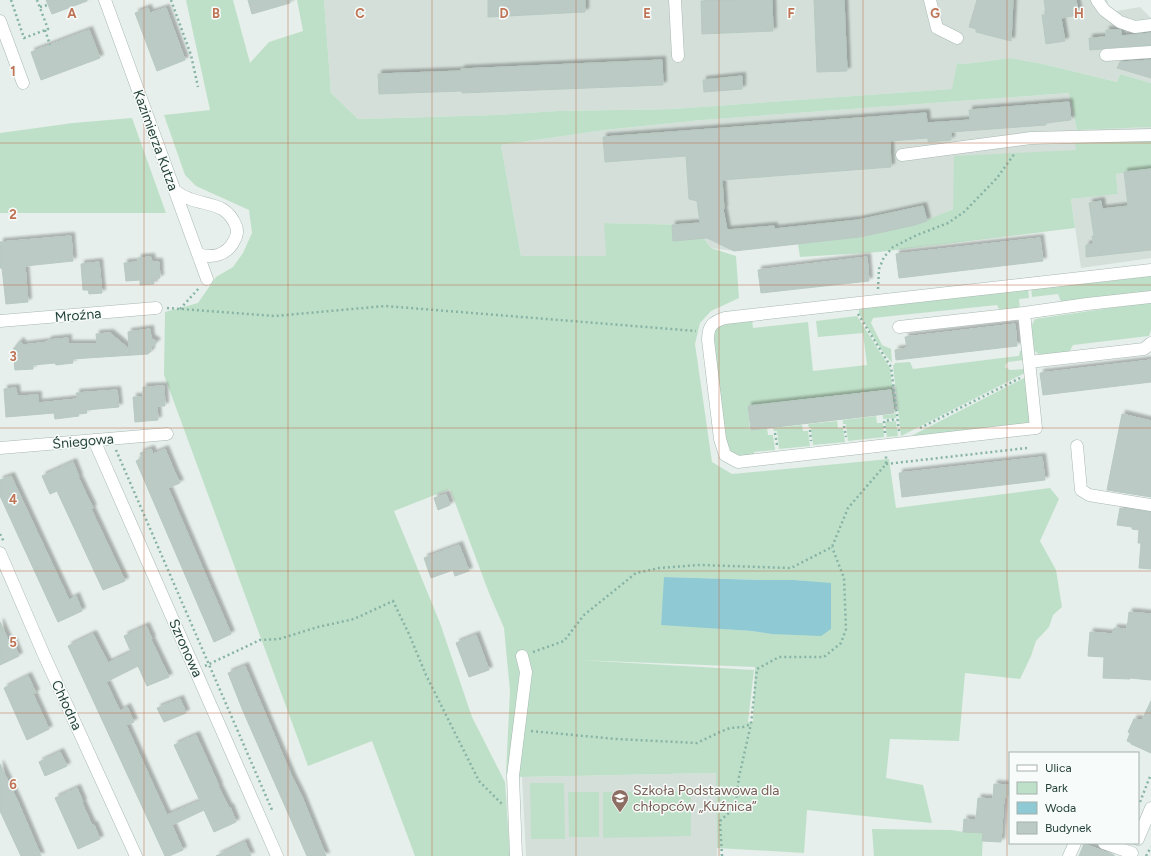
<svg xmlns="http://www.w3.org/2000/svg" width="1151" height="856" font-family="Figtree,sans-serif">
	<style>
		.built { fill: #d4dfda }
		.green { fill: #bfe0c8; fill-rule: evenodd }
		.water { fill: #8ec9d4 }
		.building { fill: #bbcac4; stroke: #b8c9c2; filter: url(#shadow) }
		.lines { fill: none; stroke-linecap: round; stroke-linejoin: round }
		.minor-casing { stroke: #a8b8b2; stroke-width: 13 }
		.path { stroke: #86b3a5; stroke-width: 2.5; stroke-dasharray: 2 3; stroke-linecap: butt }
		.minor { stroke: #fff; stroke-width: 12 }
		.grid { fill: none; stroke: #c07456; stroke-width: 1; stroke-opacity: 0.55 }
		.labels { text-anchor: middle; stroke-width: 3; stroke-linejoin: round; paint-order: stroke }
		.street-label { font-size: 14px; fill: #24423a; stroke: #f7fbf9 }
		.education-label { font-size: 14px; fill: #785e54; stroke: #f7fbf9; text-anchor: start }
		.grid-label { font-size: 13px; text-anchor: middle; font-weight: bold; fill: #c07456; stroke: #f7fbf9; stroke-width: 3; stroke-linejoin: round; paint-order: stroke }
	</style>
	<defs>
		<filter id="shadow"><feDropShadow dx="3.5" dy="-3.5" stdDeviation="1" flood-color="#0004"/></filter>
	</defs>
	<rect width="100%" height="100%" fill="#e6efeb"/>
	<!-- built -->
	<path class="built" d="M324,0h783l4,12 29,-5 11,11v65l-31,-9 -3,8 -74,-18 -32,-6 -47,6 -7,-1 -4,26 -281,20 -114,2 -61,4 -139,4 -27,-26z
		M1070,93l7,37 74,-3v14l-75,2v7l-149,71 -12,4 -55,12 -126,14 -23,-3 -17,-23 -89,-2 1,33h-85l-20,-111 104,-15 97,-10z
		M1151,169v89l-70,10 -10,-69 47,-5 -2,-20z
		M717,773v83h-191l-4,-79z"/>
	<!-- green -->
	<path class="green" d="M186,0h47l17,63 19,-21 34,-11 -6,-31h27l7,93 27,26 139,-4 61,-4 114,-2 280,-20 5,-26 7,1 47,-6 32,6 74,18 3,-8 31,9v44l-74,3 -8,-37 -367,27 -97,10 -104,15 20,111h85l-2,-33 90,2 17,23 25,8 3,42 -28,13 -11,12 -5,21 17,118 20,12 157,-15 7,49 154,-20 9,11 -19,42 16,29 6,37 -9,8 -4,12 -13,14 -5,15 -11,23 -55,-6 -6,68 -69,-2 -4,39 37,7 9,38 -125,-13 -3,43 -87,-5 -1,-75 -194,4 -16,-3 4,-83 -6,-63 -15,-35 -39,-104 -56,22 46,112 32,94 33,65 5,74h-95l-43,-115 -64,25 -144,-391 1,-63 33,-9 18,-26 17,-10 10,-14 9,-20 -3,-23 -53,-24 -11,-11 -21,-60 46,-5zM665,577l96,3h33l37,4 -60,50 -19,-3 -14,-1 -77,-6zM578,660l177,7 -2,55h-5l6,-52z
		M132,118l34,95h-166v-80l73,-10z
		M1151,141v28l-35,5 2,20 -47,5 4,29 -196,24 -79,5 -2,-13 62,-7 55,-12 38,-16 1,-53 122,-6 -1,-7z
		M1151,276v16l-89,12 -4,-10 -26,3 -1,-10 70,-5z
		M1028,288l1,10 -10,1 1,10 -19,3 -4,-7 -124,13 -2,5 11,22 9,4 1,14 -12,-15 -21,-34v-6z
		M1151,302v28l-2,6 -76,9 -5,9c-7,1 -22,3 -29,0 -12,-6 -10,-26 -4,-35z
		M857,316l33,52 6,50 -13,1v-4l12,-1 -4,-25 -143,17 2,24 17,-2 1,7h5l2,15 -21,2v4l-14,2 -14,-8 -13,-120 7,-7 32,-4 1,9 55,-6 5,49 54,-6 -4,-32 -45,4 -2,-16z
		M1024,350v10l-16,2 -2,2 -1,3 5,3 15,-1v4l-124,63 -8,-70 2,-3 15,-1 3,7 106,-13 1,-5z
		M1026,377l4,46 -116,15 -1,-3z
		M876,416l1,7h6l1,14 -36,4 -2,-17h-3v-4z
		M837,421l1,7h5l2,14 -32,3 -2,-17h-2l-1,-4z
		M896,421l2,15 -11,1 -2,-15z
		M802,425l1,6h5l2,15 -31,3 -2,-18h-3l-1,-3z
		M530,783h34l1,56h-34z
		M691,791v45l-88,2v-46z
		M568,792h31v45h-30z
		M872,829l79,1 13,2 19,1 -1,23h-108z"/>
	<!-- water -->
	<path class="water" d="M664,577l97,3h33l37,3v46l-10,7 -50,-2 -19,-3 -91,-6z"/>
	<!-- building -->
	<path class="building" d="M46,0h41v1l-35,13z
		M248,0h42v3l-38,11z
		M488,0h97v12l-97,5z
		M736,0h36l1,31 -71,3 -1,-33z
		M814,0h30l3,71 -30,1z
		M977,0h36l-2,41 -35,-9v-3l-7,-2z
		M1044,0h32l3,15 -18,3 4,23 -19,3 -4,-29h4z
		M148,8l2,5 16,-5 19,52 -28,11 -22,-58z
		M89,30l11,28 -59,22 -10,-28z
		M1106,30h15v6l30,-3v12l-45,3 -4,1 -12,1 -1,-12 17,-1z
		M662,60l1,25 -201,8v-2l-83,3 -1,-20 83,-3v-2z
		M1151,60v18l-34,-10 3,-6z
		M742,76v13l-38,3 -1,-12z
		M1069,102l2,18 -25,3v2l-95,7v8l-23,2v-4l-38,3 1,26 -169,13 2,29h-1l4,21 47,-4v3l84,-9 65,-14 4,15 -12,4 -55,12 -126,14 -27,-13 -34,3 -1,-16 28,-2 -3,-22 -8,-2 -3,-43 -81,6 -2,-25 323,-24 1,10 43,-3 -1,-10z
		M1151,169v81l-65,7v-12l7,-1 -1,-8h2l-5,-33 12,-2 1,8 26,-3 -4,-34z
		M71,236l2,25 -48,5 3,36 -22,2 -4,-36h-2v-26z
		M1040,238l3,23 -144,17 -3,-24z
		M151,257l1,5h7l1,16 -7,1 1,5 -14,1v-5l-14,1 -2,-18 14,-1v-4z
		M867,257l2,24 -108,12 -3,-23z
		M99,262l3,31 -13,1 -1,-4h-5l-2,-26z
		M1015,324l2,22 -121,14 -1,-10 12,-2 -2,-11z
		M150,329l1,9 6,4 -6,5v4l-3,3 -76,5 1,4 -17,2 -1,-2 -22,2v4l-18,1 -2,-21 7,-8 3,4 25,-3v-2l20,-2v6h29l-1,-10 14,-1 19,16 -1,-17z
		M1151,360v22l-108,13 -3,-22z
		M164,386l1,20h-8l1,14 -23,2 -2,-25h10v-10z
		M16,388l1,8 21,-1v8l39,-4 -1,-6 41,-3 2,17 -33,3 1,3 -9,1 1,2 -24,3 -1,-6 -48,4 -2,-28z
		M891,390l3,23 -143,17 -3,-24z
		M1122,414l29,7v76l-44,-7z
		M151,449l2,5 12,-5 10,24 5,10 -12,5 63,146 -17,8 -78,-181 6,-3 -2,-5z
		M1042,457l3,23 -143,17 -3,-24z
		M73,462l6,15h-1l15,31 -2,1 34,72 -22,9 -46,-99 -7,3 -8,-18z
		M11,476l58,124 7,-4 6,15 -24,11 -58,-126v-16z
		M446,494l4,11 -12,5 -4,-12z
		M1120,508l31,4v57l-12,-1 2,-25h-3l1,-13 -7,-1v-2l-15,-2z
		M459,545l10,26 -14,5 -2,-6 -22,8 -7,-20z
		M1129,612l22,2v66l-21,-2v1l-27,-1 1,-21 -16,-1 2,-24 23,2 1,-6 13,1z
		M0,622l9,20 4,-1 6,15 -19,9z
		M146,626l6,13 -1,1 18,37 -22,9 -9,-20 -32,16 14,29 7,-4 7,15 -8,3 30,66 11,24 33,-14 -26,-56 22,-10 23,51h-1l11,22 1,-1 6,15 -22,10 -10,-22 -32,15 11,25 -14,6h-4l-97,-210 25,-12 15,29 23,-11 -7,-16z
		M476,635l13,35 -20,7 -13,-34z
		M245,666l47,111 10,20 24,59h-19l-64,-145 -15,-38z
		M28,676l8,17 -3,1 16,35 -22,11 -23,-52z
		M180,699l6,14 -22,9 -7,-14z
		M1151,701v52l-20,-9v-1l-4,-2 3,-8 -2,-1 6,-13 8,1z
		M60,752l7,14 -22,10 -6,-14z
		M0,764l18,38 23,54h-20l-21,-45z
		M994,784l15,1 -1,12h-4l-3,45 -19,-1 1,-8 -20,-1 1,-13 12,1 2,-22 15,1z
		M77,788l6,14 -1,1 10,22h2l6,14 -22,10 -23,-51z
		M245,842l6,14h-35z
		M1084,844l30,11v1h-35z"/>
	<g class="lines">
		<defs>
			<path id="minor" d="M105,0l102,279
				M675,0l3,56
				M930,0l7,28 20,10
				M1097,0l7,10 16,12 15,5 16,-2
				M0,21l23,62
				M1106,55l45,-3
				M902,155l129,-17 120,-3
				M174,190c5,4 10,7 16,9 19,7 37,4 46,27 2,5 1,10 -2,15 -7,14 -22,18 -36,13
				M1024,313l63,-9 64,-7
				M0,321l156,-13
				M899,327l125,-14 12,115 -298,34 -13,-7 -5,-16 -12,-99c0,-14 4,-18 17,-22l426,-48
				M1029,362l115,-13 7,-6
				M94,440l183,416
				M1077,446l4,44 8,5 12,2 50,8
				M0,448l167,-14
				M0,553l44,102 92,201
				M1138,839l13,-31
				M1104,843l28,10
				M516,856l-3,-80 13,-104 -4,-16
				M1069,856l6,-13"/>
		</defs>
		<!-- minor casing -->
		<use href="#minor" class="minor-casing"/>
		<!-- path -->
		<path class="path" d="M11,0l13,38 24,-9 -11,-29
			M171,0l20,55 7,32
			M40,7l8,-2
			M45,30l5,15
			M878,289l1,-20 5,-12 9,-10 24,-12 31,-12 16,-11 33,-34 18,-25
			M167,308l108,8 110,-10 311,25
			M180,309l20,-22
			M858,314l33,53 8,64
			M844,426l2,11
			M920,428l100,-50
			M810,430l1,11
			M775,433l2,12
			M885,433l-1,-12 13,-2
			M116,450l156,360
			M886,464l141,-16
			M0,534l4,8
			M533,652l31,-11 20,-26 52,-42 23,-5 40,-3 92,3 41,-21 16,-39 38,-44v-8
			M205,666l55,-26 19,-1 39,-12 36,-8 39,-18 16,33 17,41 53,106 23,23
			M531,731l85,8 81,4 23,-11 10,-4 13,-1 8,-3 6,-55 22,-12h45l17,-14 5,-14 -2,-51 -12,-31
			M1140,802l11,-28
			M722,856l-2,-35 15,-14 4,-30 12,-53
			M1146,856l5,-9"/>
		<!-- minor -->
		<use href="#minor" class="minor"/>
	</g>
	<!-- grid -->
	<path class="grid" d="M144,0v856M288,0v856M432,0v856M576,0v856M719,0v856M863,0v856M1007,0v856M0,143h1151M0,285h1151M0,428h1151M0,571h1151M0,713h1151"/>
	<!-- icons -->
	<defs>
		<symbol id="school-pin" viewBox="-11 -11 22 30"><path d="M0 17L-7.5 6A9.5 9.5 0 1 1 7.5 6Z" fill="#8d6e63" stroke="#f7fbf9"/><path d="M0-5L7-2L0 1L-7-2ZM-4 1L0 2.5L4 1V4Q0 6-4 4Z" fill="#fff"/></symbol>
	</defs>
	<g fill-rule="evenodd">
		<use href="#school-pin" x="610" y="788" width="20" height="27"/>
	</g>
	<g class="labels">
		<!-- street labels -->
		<g class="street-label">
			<text transform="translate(156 140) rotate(70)" y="5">Kazimierza Kutza</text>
			<text transform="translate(78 315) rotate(-5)" y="5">Mroźna</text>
			<text transform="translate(83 441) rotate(-5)" y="5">Śniegowa</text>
			<text transform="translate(186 648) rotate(66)" y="5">Szronowa</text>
			<text transform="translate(67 705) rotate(65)" y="5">Chłodna</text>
		</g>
		<!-- education labels -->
		<g class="education-label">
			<text x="633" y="795">Szkoła Podstawowa dla<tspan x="633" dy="16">chłopców „Kuźnica”</tspan></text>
		</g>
	</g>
	<g class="grid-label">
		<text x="72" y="18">A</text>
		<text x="216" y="18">B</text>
		<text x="360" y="18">C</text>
		<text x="504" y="18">D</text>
		<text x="647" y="18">E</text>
		<text x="791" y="18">F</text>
		<text x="935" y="18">G</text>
		<text x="1079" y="18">H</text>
		<text x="13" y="76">1</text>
		<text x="13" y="219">2</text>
		<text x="13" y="361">3</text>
		<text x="13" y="504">4</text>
		<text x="13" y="647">5</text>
		<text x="13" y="789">6</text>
	</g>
	<!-- legend -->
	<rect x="1009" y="752" width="130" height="92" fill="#f7fbf9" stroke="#a3b1ad"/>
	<rect x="1017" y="765" width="20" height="6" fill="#ffffff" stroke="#a3b1ad"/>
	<text x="1045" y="772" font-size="12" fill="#24423a">Ulica</text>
	<rect x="1017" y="782" width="20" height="12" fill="#bfe0c8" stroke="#a3b1ad"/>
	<text x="1045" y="792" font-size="12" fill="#24423a">Park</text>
	<rect x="1017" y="802" width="20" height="12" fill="#8ec9d4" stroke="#a3b1ad"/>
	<text x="1045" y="812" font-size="12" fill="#24423a">Woda</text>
	<rect x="1017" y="822" width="20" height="12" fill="#bbcac4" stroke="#a3b1ad"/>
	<text x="1045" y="832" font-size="12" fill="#24423a">Budynek</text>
</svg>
